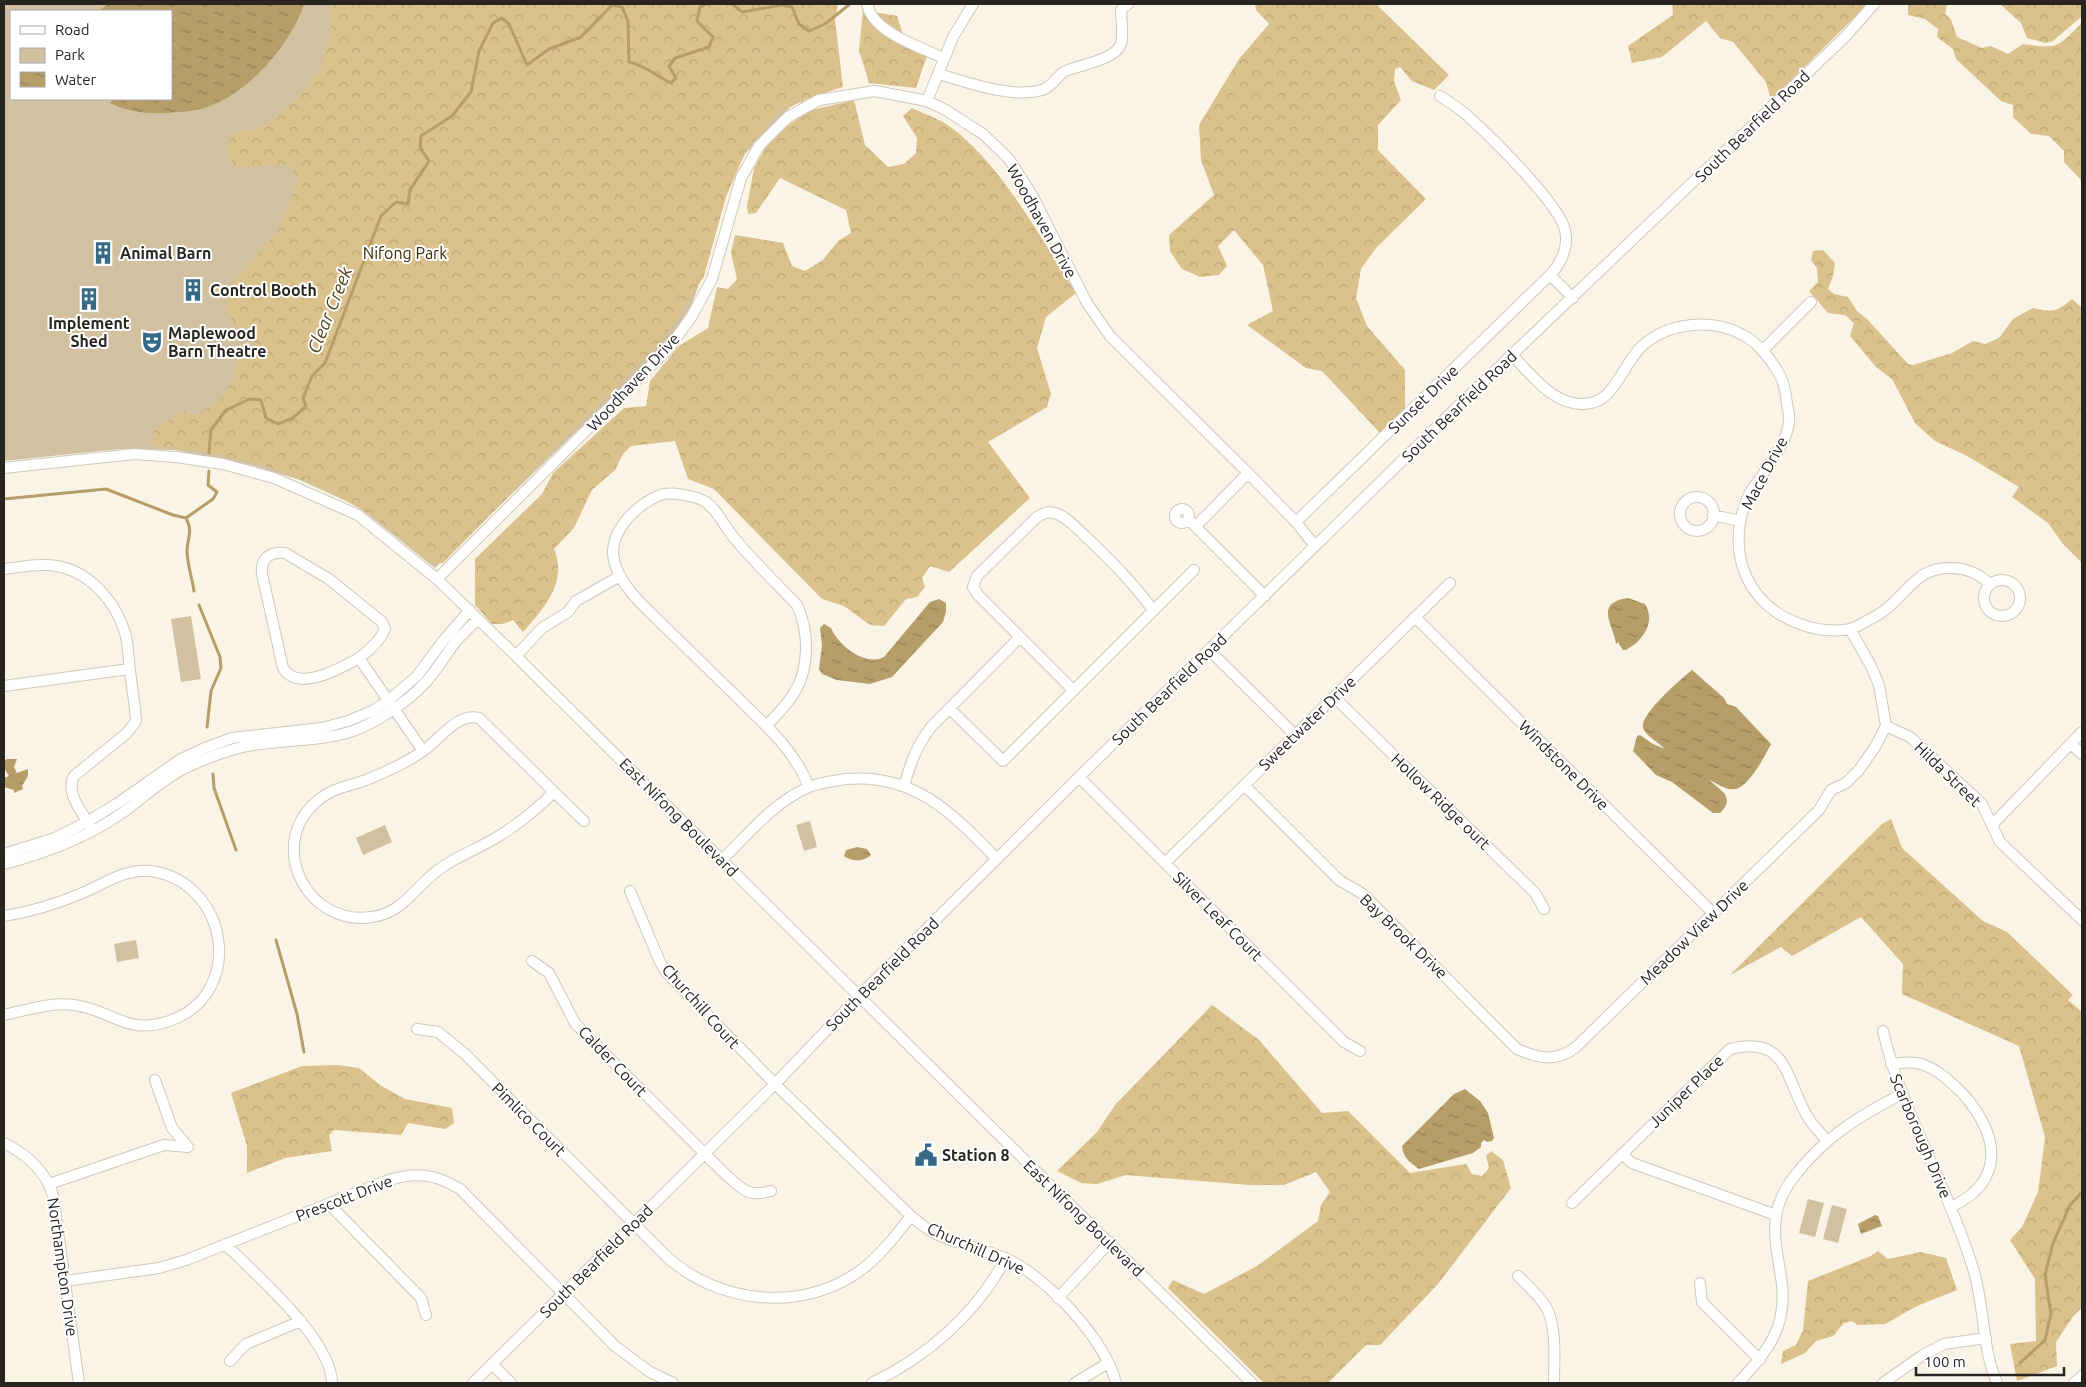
<svg xmlns="http://www.w3.org/2000/svg" width="2086" height="1387" font-family="Ubuntu,sans-serif">
	<style>
		.green { fill: #d2c1a0; fill-rule: evenodd }
		.forest { fill: url(#forest-crowns) }
		.water { fill: url(#water-ripples) }
		.lines { fill: none; stroke-linecap: round; stroke-linejoin: round }
		.stream { stroke: #b79d68; stroke-width: 3 }
		.minor-casing { stroke: #cfc9bc; stroke-width: 12 }
		.minor { stroke: #fff; stroke-width: 10 }
		.labels { text-anchor: middle; stroke-width: 4; stroke-linejoin: round; paint-order: stroke }
		.street-label { font-size: 16px; fill: #272520; stroke: #fff }
		.poi-label { font-size: 16px; font-weight: bold; fill: #272520; stroke: #fff; text-anchor: start }
		.park-label { font-size: 16px; fill: #3b2a00; stroke: #fff }
		.water-label { font-size: 18px; font-style: italic; fill: #534116; stroke: #fff }
	</style>
	<defs>
		<pattern id="forest-crowns" width="20" height="18" patternUnits="userSpaceOnUse" patternTransform="scale(1.25)"><rect width="20" height="18" fill="#dbc18b"/><path d="M2 6a3 3 0 1 1 6 0M12 15a3 3 0 1 1 6 0" fill="none" stroke="#bca678"/></pattern>
		<pattern id="water-ripples" width="26" height="14" patternUnits="userSpaceOnUse" patternTransform="scale(1.25)"><rect width="26" height="14" fill="#b79d68"/><path d="M2 4q2-2 4 0t4 0M15 11q2-2 4 0t4 0" fill="none" stroke="#958055"/></pattern>
	</defs>
	<rect width="100%" height="100%" fill="#faf4e7"/>
	<!-- green -->
	<path class="green" d="M4,4h697l108,103 -12,-7 -52,54 -21,40 -17,67 -15,43 -15,25 -41,45 -201,194 -78,-62 -57,-26 -46,-14 -79,-16 -56,-1 -115,12zM11,11h160v88h-160z
		M191,616l10,63 -20,3 -10,-63z
		M810,821l7,26 -13,4 -8,-26z
		M385,825l7,17 -29,13 -7,-17z
		M136,940l3,18 -22,4 -3,-18z
		M1808,1199l16,4 -9,34 -16,-4z
		M1832,1205l15,4 -9,34 -15,-4z"/>
	<!-- forest -->
	<path class="forest" d="M331,4h507l-3,16 8,67 -31,10 -32,14 -33,37 -21,49 -22,79 -41,63 -220,224 -13,-1 -57,-46 -50,-28 -51,-20 -65,-16 -51,-6 -4,-6 3,-11 29,-18 14,4 26,-19 12,-22 1,-19 15,-6 3,-8 -19,-15 -10,-14 4,-26 40,-46 12,-18 17,-42 -11,-16 -51,4 -8,-9 -2,-16 8,-10 27,-6 35,-27 23,-29 12,-44z
		M1255,4h121l73,71 -15,15 -22,-9 -12,-14 -5,2 -1,12 7,19 -23,25v25l48,49 -50,49 -15,21 -5,29 11,28 38,44v39l-25,24 -58,-62 -16,-3 -59,-43 26,-14 -10,-46 -29,-35 -16,16 9,20 -8,9 -19,2 -18,-8 -12,-18 -1,-16 45,-40 -13,-35 -2,-35 40,-66 30,-35 -13,-14z
		M1672,4h196l-97,96 -5,-18 -33,-40 -13,-4 -14,-17 -44,36 -30,6 -4,-17 45,-31z
		M1908,4h39l-2,10 6,5 6,18 25,11 9,-2 17,8 15,-10c37,5 33,4 59,-21v158l-18,-19v-11l-15,-15 -18,-2 -18,-17v-12l-12,-4 -45,-42 -3,-10 -16,-12 1,-8 -13,-10 -17,-4z
		M2000,4h82v12l-29,25 -7,2 -19,-5 -6,-15z
		M863,10l34,6 8,25 23,12 -12,35 -47,-5 -10,-33z
		M854,100l11,45 23,22 16,-3 12,-11 1,-15 -14,-22 9,-8c10,5 22,9 31,14 54,34 99,118 133,171l-30,24 -9,31 14,46 -4,13 -59,35 42,56 -81,74 -19,-6 -8,12 3,9 -8,10 -11,2 -22,27 -14,-1 -26,-19 -22,-7 -108,-110 -26,-10 -13,-38 -44,5 -8,8 -8,16 -23,20 -18,38 -20,21c14,33 -10,59 -31,83l-10,-12 -10,4h-11l-17,-19v-46l67,-65 11,-21 71,-65 22,-2 4,-25 29,-35 29,-18 9,-41 11,2 9,-10 -6,-26 4,-18 48,8 9,23 13,5 18,-11 15,-19 13,-8 -5,-23 -66,-32 -24,35 -8,1 -1,-8 7,-38 17,-30 37,-27z
		M1823,250l12,13 -2,13 -5,13 6,5 14,3 9,14 10,8 41,45 5,1 39,-12 21,-12 12,3 14,-6 14,-19 20,-11c20,5 23,4 39,-9l10,9v255l-19,-19 -15,-21 -36,-26 7,-10 -52,-31 -32,-15 -20,-18 -23,-44 -16,-12 -26,-31 4,-13 -9,-8 -17,-2 -19,-22 9,-9 -1,-14 -6,-8 2,-9z
		M1891,819l11,29 81,73 24,11 66,63 -5,5 14,12v295l-10,11 -16,24 1,24 -40,15 -7,-37 26,-3 -1,-62 -25,-39 12,-13 16,-35 7,-55 -26,-91 -117,-52 1,-30 -42,-47 -69,39 -11,-9 -51,28 152,-151z
		M1212,1005l47,35 63,73 26,-2 62,62 56,-9 6,10 10,2 7,-8 -3,-12 5,-5 12,9 8,28 -73,96 -58,61h-14l-38,38h-64l-96,-95 5,-8 31,14 53,-28 61,-45 3,-16 9,-13 -14,-20 -32,13h-34l-124,-10 -29,9 -16,-1 -24,-12 40,-39 18,-27z
		M338,1065l21,3 21,17 25,14 47,9 2,15 -9,6 -37,-6 -7,12 -67,-5 -5,5 3,16 -47,7 -38,15v-27l-16,-53 71,-27z
		M1878,1251l10,8 33,-7 25,6 11,32 -40,16 -32,18 -28,1 -5,-4 -8,2 -11,13 -17,5 -11,12 -24,11 2,-13 13,-6 7,-15 5,-49 63,-25z"/>
	<!-- water -->
	<path class="water" d="M108,4h196c-13,41 -58,92 -100,104 -12,4 -26,4 -38,5 -18,1 -39,-1 -56,-10l3,-4h58v-88h-73z
		M1628,598l17,6c11,18 -2,37 -19,46h-3l-5,-8 -2,2c-2,-18 -23,-41 12,-46z
		M939,599l7,4v9l-3,10 -51,55 -22,7 -33,-4 -15,-6 -3,-5 3,-24 -2,-17 4,-4 7,4c7,17 34,39 53,29l46,-55z
		M1692,670l32,28 3,6 9,3 35,37c-6,12 -23,44 -36,45 -9,2 -18,-6 -26,-9 12,11 27,17 11,33h-7l-41,-31 -16,-7 -23,-24 4,-15 3,-1 13,9 12,5c-6,-6 -19,-13 -22,-21 -4,-13 39,-50 49,-58z
		M7,759h10l-3,8 3,6 11,-4v7l-6,10 1,3 -9,4v-3l-10,-3v-9l5,-2 -5,-8v-7z
		M857,847l10,2 4,6c-7,7 -19,7 -27,1l2,-6z
		M1465,1089l15,12 8,12 6,25 -2,3 -5,1 -3,-2 -3,3v4l-8,6 -54,16c-9,-7 -16,-11 -17,-23l52,-52z
		M1875,1215l3,1 4,10 -21,8 -3,-10z"/>
	<g class="lines">
		<!-- stream -->
		<path class="stream" d="M732,4l10,8 39,-7 11,2 7,17 10,7 16,-7 25,-20
			M209,453l2,-23 15,-20 24,-11 11,1 5,18 12,6 15,-6 13,-12 -3,-8 9,-22 13,-13 56,-147 15,-14 12,2 2,-14 19,-29 -9,-14 1,-11 31,-20 19,-24 8,-41 14,-28 9,-5 7,6 18,41 22,-16 32,-12 31,-32 10,2 6,14 1,41c16,3 27,14 42,21l5,-5 -7,-12 6,-8 34,-11 4,-10 -16,-16 3,-14 6,-3
			M4,499l102,-10 67,26 13,3 27,-19 4,-7 -9,-7 1,-14
			M186,518c7,14 2,18 1,32 0,13 5,28 7,41
			M199,605l21,52 1,11 -10,23 -4,36
			M213,774l1,14 22,62
			M276,940l21,74 7,38
			M2020,1363l25,-23 6,-26 -6,-39 8,-32 17,-38 12,-13"/>
		<defs>
			<path id="minor" d="M867,4c6,29 52,42 76,54
				M938,74c30,8 73,25 104,16 14,-5 15,-17 26,-20 13,-5 48,-11 53,-26 3,-10 0,-23 0,-34l7,-6
				M927,101l26,-64 20,-33
				M1550,275l23,23
				M1762,351l49,-49
				M1512,355c21,21 44,55 79,48 24,-4 33,-41 52,-58 27,-23 70,-27 100,-10 14,7 27,23 35,37 6,9 8,21 9,32 1,6 3,12 2,17 -1,19 -18,41 -28,56 -5,7 -11,14 -14,22 -22,53 0,108 56,126 13,5 33,7 46,4 5,-1 11,-4 16,-7 10,-5 20,-11 28,-19 20,-19 29,-36 59,-35 15,0 27,6 38,16
				M4,468l130,-14 42,3 47,7 51,14 84,37 79,64 79,77 467,463 269,264
				M1680 514a17 17 0 1 1 34 0a17 17 0 1 1-34 0Z
				M1175 516a7 7 0 1 1 14 0a7 7 0 1 1-14 0Z
				M1713,515l27,6
				M1189,520l76,76
				M1296,522l254,-247c12,-13 19,-27 15,-45 -5,-25 -73,-92 -94,-111 -9,-9 -20,-16 -31,-23
				M1196,526l52,-53
				M4,569c17,-2 36,-6 53,-3 33,6 59,36 68,67 4,12 3,26 5,38 2,17 5,33 6,50l-9,12 -53,43c-9,17 8,36 17,51
				M437,579l232,-231 23,-32 20,-37 29,-101 18,-32 29,-29 31,-17 56,-9 52,10 17,8 39,25 26,25 23,36 55,108 23,33 138,137 48,49 19,24
				M1984 598a18 18 0 1 1 36 0a18 18 0 1 1-36 0Z
				M1415,617l298,296
				M1209,650l86,85
				M516,656l26,-28 26,-16 8,-11 44,-25
				M359,658c-18,10 -61,35 -76,10l-21,-94c-2,-15 8,-23 23,-21l44,26 53,43 3,7c-5,12 -15,21 -26,29l64,93c-17,12 -37,21 -57,29 -19,7 -36,8 -51,23 -48,43 -8,124 57,114 32,-4 44,-32 69,-49 17,-12 36,-19 53,-29 22,-13 42,-29 60,-47l-75,-74c-21,-6 -39,21 -56,33
				M4,686l125,-17
				M1073,690l-95,-95 -5,-8 4,-11 59,-58c6,-4 11,-7 18,-5 11,2 20,13 28,20 26,25 50,48 71,77
				M1334,697l201,196 9,16
				M950,709l53,52 191,-191
				M766,726c10,-10 21,-21 28,-33 16,-25 15,-63 3,-88 -21,-22 -43,-43 -62,-66 -10,-11 -18,-31 -31,-38 -8,-5 -35,-10 -44,-6 -24,10 -55,39 -45,69 7,24 31,44 49,62 24,23 48,47 73,71 28,28 57,52 72,90
				M1886,726l24,11 72,67 18,38 82,78
				M2071,744l11,10
				M1079,777l265,265 16,9
				M1244,785l95,95 24,14 154,155c22,10 40,13 59,-2l243,-237 12,-20 15,-7 13,-13 16,-23 11,-21 -7,-41 -8,-19 -21,-37
				M904,786c7,-24 12,-39 27,-59l89,-90
				M554,792l30,29
				M1992,825l90,-93
				M4,854l51,-16 32,-16 31,-19 63,-44 24,-11 27,-10 90,-10 26,-7 24,-10 17,-11 28,-24 26,-35 27,-31
				M722,860c26,-26 52,-58 87,-73 12,-5 25,-6 37,-8 69,-6 107,35 151,80
				M1165,863l285,-280
				M4,864c42,-11 85,-27 121,-53 20,-15 39,-33 62,-44 22,-10 48,-20 72,-23 31,-4 63,-3 94,-13 26,-10 53,-28 72,-48 12,-13 21,-29 32,-43 7,-7 14,-14 21,-21
				M630,891l30,71 6,10 109,112 136,132c8,7 16,13 25,18 22,10 47,15 69,24 40,17 101,82 111,125
				M4,916c26,-4 52,-12 76,-22 23,-9 44,-26 71,-23 77,11 95,121 21,149 -46,17 -58,-10 -98,-15 -23,-3 -47,5 -70,10
				M532,961l17,12 26,50 16,17 133,133c17,15 23,25 47,18
				M417,1029l21,3 27,22 200,201c53,50 141,59 200,12 18,-15 32,-33 46,-51
				M1883,1031c19,82 64,154 89,234 13,38 9,81 25,118
				M1891,1064c10,-1 20,-3 30,0 17,5 31,19 43,31 35,41 42,86 -13,112
				M155,1080l17,48 16,19
				M4,1143c22,11 41,27 49,52l26,188
				M1622,1154l10,9 144,52
				M49,1184l115,-39 24,2
				M1572,1203l158,-154c60,-15 55,33 79,70 5,8 12,14 17,21
				M329,1204l92,94 5,17
				M225,1244c30,30 107,96 107,139
				M1518,1276c10,10 22,20 29,33 10,18 7,53 7,74
				M65,1281l94,-13 27,-8 200,-79c29,-9 48,-8 74,8l155,157 35,26 23,11
				M1700,1283l2,19 58,58
				M1058,1298l52,-56
				M230,1361l16,-17 55,-23
				M492,1364l19,19
				M473,1383l302,-299 84,-88 220,-219 377,-369 390,-372 28,-32
				M872,1383c56,-27 104,-69 134,-125
				M1075,1383l33,-20
				M1738,1383c31,-32 51,-59 43,-106 -3,-20 -8,-40 -5,-60 2,-17 11,-32 21,-44 29,-37 64,-58 105,-79
				M1883,1383l40,-28 21,-11 42,-6
				M2074,1383l8,-7"/>
		</defs>
		<!-- minor casing -->
		<use href="#minor" class="minor-casing"/>
		<!-- minor -->
		<use href="#minor" class="minor"/>
	</g>
	<!-- icons -->
	<defs>
		<symbol id="building-bare" viewBox="-9 -9 18 18"><path d="M-4-6H4V6H1V3H-1V6H-4ZM-2.5-4.3h1.7v1.8h-1.7ZM.8-4.3h1.7v1.8H.8ZM-2.5-1h1.7V.8h-1.7ZM.8-1h1.7V.8H.8Z" fill="#356986" stroke="#fff" stroke-width="2.5" paint-order="stroke"/></symbol>
		<symbol id="theatre-bare" viewBox="-9 -9 18 18"><path d="M-5-5.5Q0-4 5-5.5V0Q5 5 0 6Q-5 5-5 0ZM-3.3-2.5H-1v1.5H-3.3ZM1-2.5H3.3v1.5H1ZM-2.8 1Q0 5.5 2.8 1Z" fill="#356986" stroke="#fff" stroke-width="2.5" paint-order="stroke"/></symbol>
		<symbol id="civic-bare" viewBox="-9 -9 18 18"><path d="M-.6-6.5H3V-4.5H.6V-3L4-1V1h2V6H-6V1h2V-1L-.6-3ZM-1.2 2.5V6h2.4V2.5Z" fill="#356986" stroke="#fff" stroke-width="2.5" paint-order="stroke"/></symbol>
	</defs>
	<g fill-rule="evenodd">
		<use href="#building-bare" x="87" y="237" width="32" height="32"/>
		<use href="#building-bare" x="177" y="274" width="32" height="32"/>
		<use href="#building-bare" x="73" y="283" width="32" height="32"/>
		<use href="#theatre-bare" x="136" y="326" width="32" height="32"/>
		<use href="#civic-bare" x="910" y="1139" width="32" height="32"/>
	</g>
	<g class="labels">
		<!-- street labels -->
		<g class="street-label">
			<text transform="translate(1752 126) rotate(-44)" y="6">South Bearfield Road</text>
			<text transform="translate(1042 221) rotate(61)" y="6">Woodhaven Drive</text>
			<text transform="translate(633 382) rotate(-47)" y="6">Woodhaven Drive</text>
			<text transform="translate(1423 399) rotate(-44)" y="6">Sunset Drive</text>
			<text transform="translate(1459 406) rotate(-44)" y="6">South Bearfield Road</text>
			<text transform="translate(1764 473) rotate(-62)" y="6">Mace Drive</text>
			<text transform="translate(1169 689) rotate(-44)" y="6">South Bearfield Road</text>
			<text transform="translate(1307 723) rotate(-44)" y="6">Sweetwater Drive</text>
			<text transform="translate(1564 765) rotate(45)" y="6">Windstone Drive</text>
			<text transform="translate(1948 774) rotate(44)" y="6">Hilda Street</text>
			<text transform="translate(1441 801) rotate(44)" y="6">Hollow Ridge ourt</text>
			<text transform="translate(679 817) rotate(45)" y="6">East Nifong Boulevard</text>
			<text transform="translate(1218 916) rotate(45)" y="6">Silver Leaf Court</text>
			<text transform="translate(1694 932) rotate(-44)" y="6">Meadow View Drive</text>
			<text transform="translate(1404 936) rotate(44)" y="6">Bay Brook Drive</text>
			<text transform="translate(882 974) rotate(-45)" y="6">South Bearfield Road</text>
			<text transform="translate(701 1006) rotate(48)" y="6">Churchill Court</text>
			<text transform="translate(613 1061) rotate(46)" y="6">Calder Court</text>
			<text transform="translate(1686 1091) rotate(-44)" y="6">Juniper Place</text>
			<text transform="translate(529 1119) rotate(45)" y="6">Pimlico Court</text>
			<text transform="translate(1921 1136) rotate(67)" y="6">Scarborough Drive</text>
			<text transform="translate(344 1198) rotate(-21)" y="6">Prescott Drive</text>
			<text transform="translate(1084 1218) rotate(44)" y="6">East Nifong Boulevard</text>
			<text transform="translate(976 1248) rotate(24)" y="6">Churchill Drive</text>
			<text transform="translate(596 1261) rotate(-45)" y="6">South Bearfield Road</text>
			<text transform="translate(63 1267) rotate(82)" y="6">Northampton Drive</text>
		</g>
		<!-- poi labels -->
		<g class="poi-label">
			<text x="120" y="259">Animal Barn</text>
			<text x="210" y="296">Control Booth</text>
			<text x="89" y="329" text-anchor="middle">Implement<tspan x="89" dy="18">Shed</tspan></text>
			<text x="168" y="339">Maplewood<tspan x="168" dy="18">Barn Theatre</tspan></text>
			<text x="942" y="1161">Station 8</text>
		</g>
		<!-- park labels -->
		<g class="park-label">
			<text x="405" y="259">Nifong Park</text>
		</g>
		<!-- water labels -->
		<g class="water-label">
			<text transform="translate(330 310) rotate(-68)" y="6">Clear Creek</text>
		</g>
	</g>
	<!-- border -->
	<rect width="2086" height="1387" fill="none" stroke="#272520" stroke-width="10"/>
	<!-- legend -->
	<rect x="10" y="10" width="162" height="90" fill="#ffffff" stroke="#a9a8a6"/>
	<rect x="20" y="26" width="25" height="8" fill="#ffffff" stroke="#a9a8a6"/>
	<text x="55" y="35" font-size="15" fill="#272520">Road</text>
	<rect x="20" y="48" width="25" height="15" fill="#d2c1a0" stroke="#a9a8a6"/>
	<text x="55" y="60" font-size="15" fill="#272520">Park</text>
	<rect x="20" y="72" width="25" height="15" fill="url(#water-ripples)" stroke="#a9a8a6"/>
	<text x="55" y="85" font-size="15" fill="#272520">Water</text>
	<!-- scale -->
	<path d="M1916 1367v8h148v-8" fill="none" stroke="#272520" stroke-width="2.5"/>
	<text x="1924" y="1367" font-size="15" fill="#272520" stroke="#ffffff" stroke-width="4" paint-order="stroke">100 m</text>
</svg>
